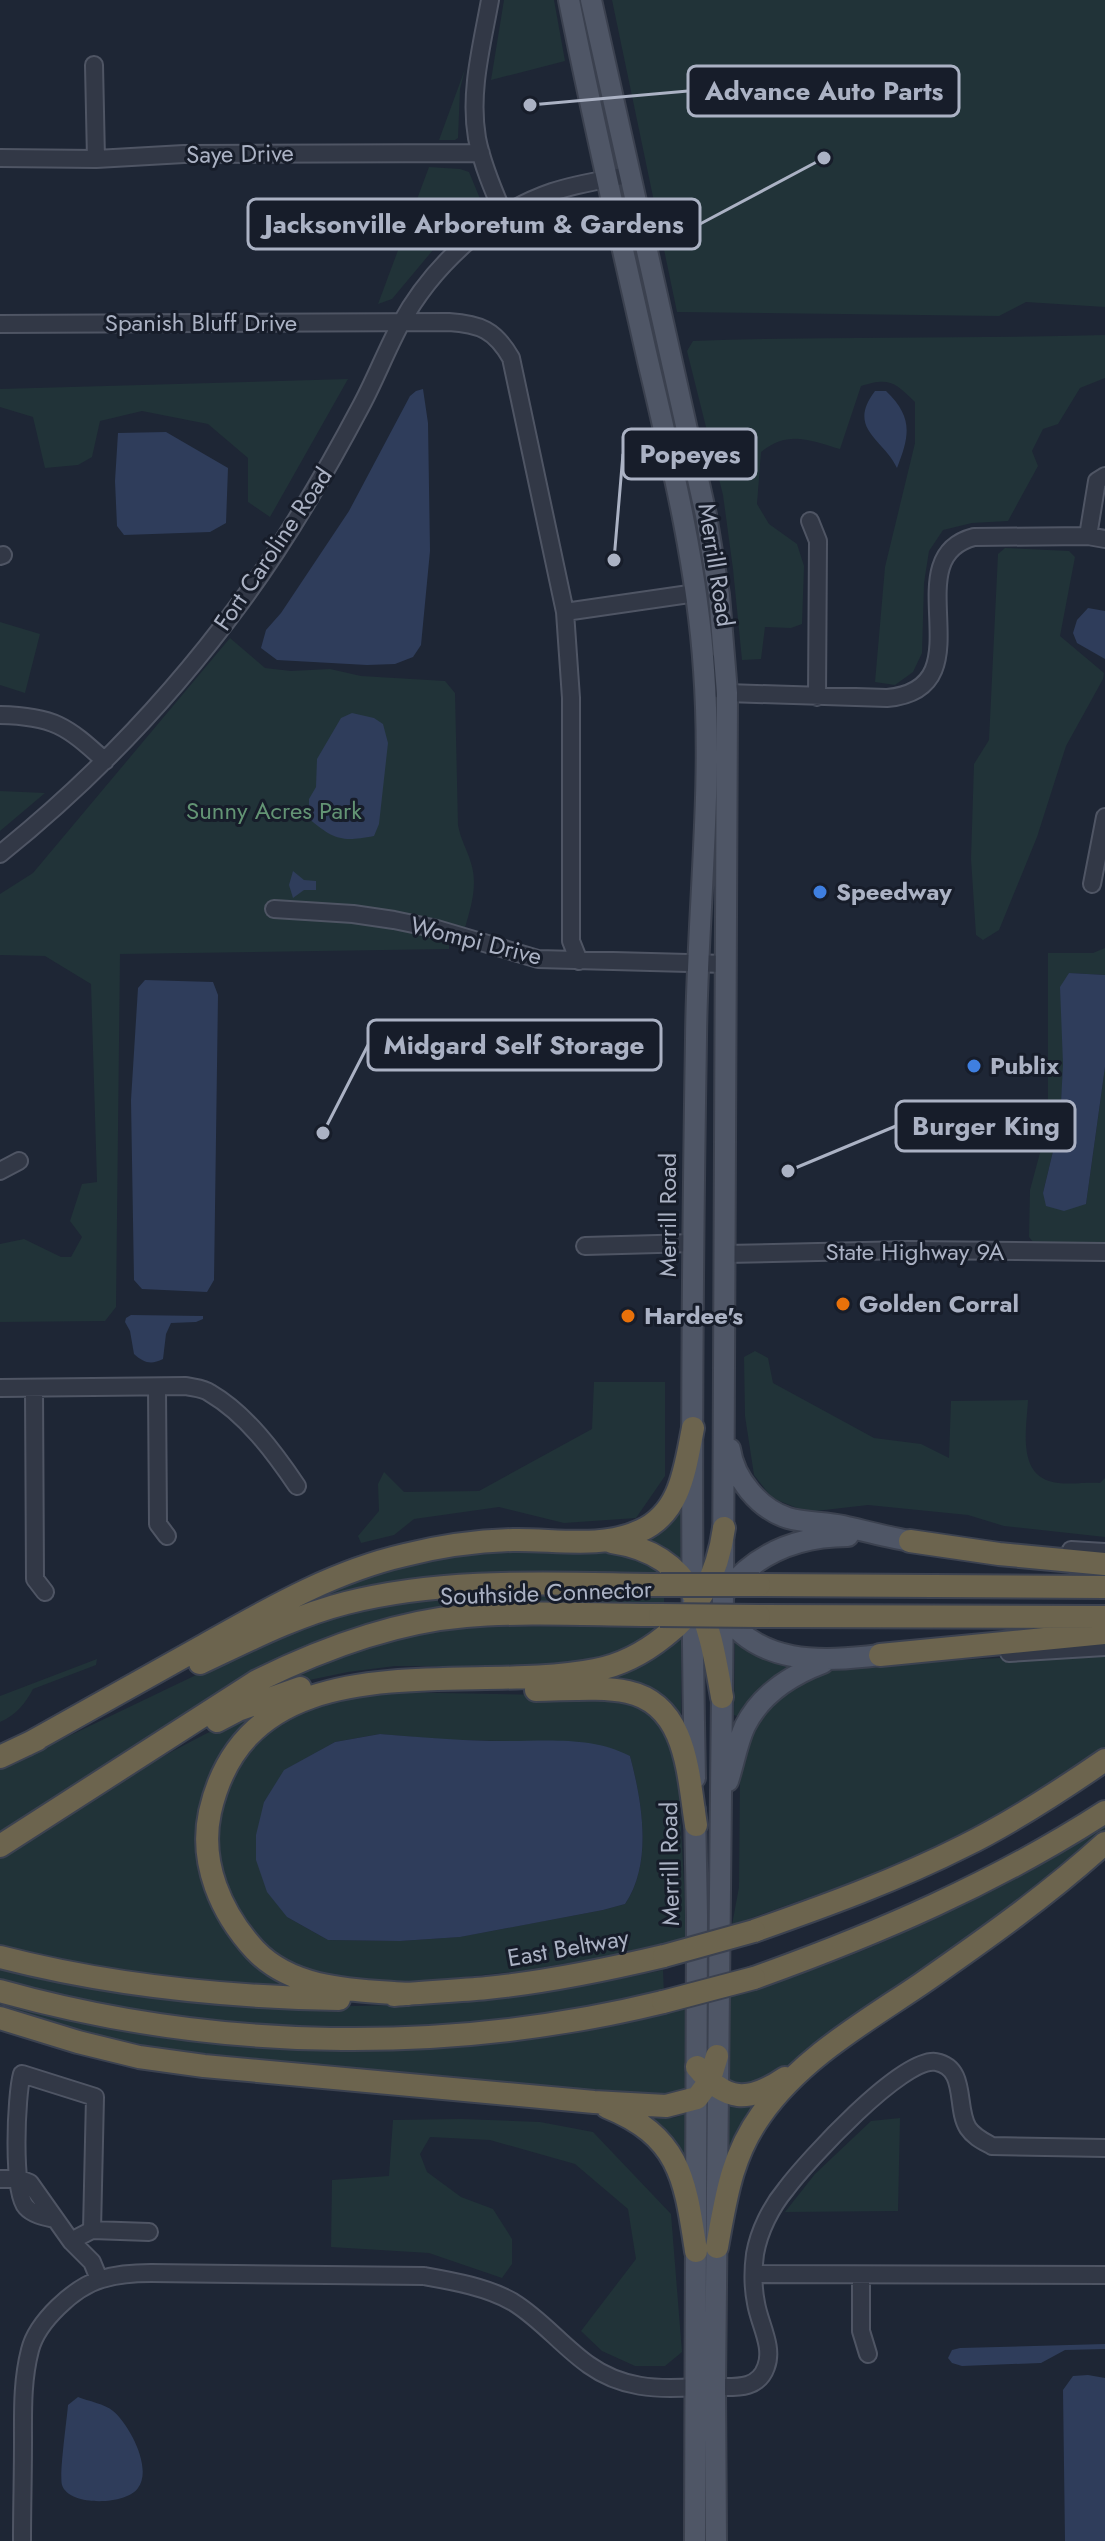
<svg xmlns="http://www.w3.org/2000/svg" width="1105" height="2541" font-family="Jost,sans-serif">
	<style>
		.green { fill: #213338; fill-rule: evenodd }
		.water { fill: #2f3d5b }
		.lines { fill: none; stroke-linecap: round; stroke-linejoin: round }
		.minor-casing { stroke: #4f5564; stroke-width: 20 }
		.major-casing { stroke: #3b414f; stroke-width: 24 }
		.highway-casing { stroke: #3c4250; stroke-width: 26 }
		.minor { stroke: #323846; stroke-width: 16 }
		.major { stroke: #4f5666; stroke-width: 20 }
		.highway { stroke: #6c644e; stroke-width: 22 }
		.highway-bridge-casing { stroke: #3c4250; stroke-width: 26; stroke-linecap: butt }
		.highway-bridge { stroke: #6c644e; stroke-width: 22 }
		.shop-dot { fill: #3f7fe0; stroke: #171d2a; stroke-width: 3 }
		.food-dot { fill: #e8710a; stroke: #171d2a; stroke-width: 3 }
		.labels { text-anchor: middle; stroke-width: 6; stroke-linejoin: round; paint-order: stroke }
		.street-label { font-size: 24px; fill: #abb2c4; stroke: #171d2a }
		.park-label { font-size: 24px; fill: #639474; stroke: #171d2a }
		.poi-label { font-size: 24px; font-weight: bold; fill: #abb2c4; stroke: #171d2a; text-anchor: start }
		.leader { fill: none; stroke: #abb2c4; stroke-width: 3 }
		.callout-dot { fill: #abb2c4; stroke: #171d2a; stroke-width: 3 }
		.callout { fill: #171d2a; stroke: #abb2c4; stroke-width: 3 }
		.callout-label { font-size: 26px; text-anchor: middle; font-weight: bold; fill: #abb2c4 }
	</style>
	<rect width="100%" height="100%" fill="#1e2635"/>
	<!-- green -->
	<path class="green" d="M504,0h50l11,61 -74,19z
		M612,0h493v307l-79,-5 -27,14 -322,-4z
		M465,69l-5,20 -2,49 -3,2h-16z
		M429,167l31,2 9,3 12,29 -1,12 -47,37 -41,49 -14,5z
		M1105,335v43l-25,10 -22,36 -15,5 -11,22 6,15 -30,55 -36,2 -29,7 -14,21 -5,32 -2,70 -9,19 -18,13 -20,-3 10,-115 30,-124v-41c-20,-20 -26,-25 -54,-16l-21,63c-31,-9 -52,-19 -79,3l-4,52 12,20 28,20 7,22 -2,58 -11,4 -26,-1 -4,32 -19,1 -9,-91 -10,-74 -36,-144 6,-10c138,-5 275,-2 412,-6z
		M348,379l-78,138 -22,-15v-44l-40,-34 -66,-13 -42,10 -8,36 -14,8 -33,3 -12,-51 -33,-10v-18z
		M1005,548l64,3 6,6 -15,79 44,37 -1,6 -37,67 -29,91 -38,93 -16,10 -7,-5 -5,-76 3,-95 15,-24 9,-186z
		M0,622l40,12 -15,59 -25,-8z
		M230,638l35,30 26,3 39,-2 31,7 84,5 10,12 3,132c3,16 9,24 13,38 7,22 0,44 -6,65l-15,-5 -1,26 -329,5 -4,353 -11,14 -105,1v-78l24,-5 37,18h10l11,-20 -12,-16 12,-37 15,-2 -6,-198 -46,-28 -45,-1v-61l33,-21z
		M0,791l45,2 -45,38z
		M1105,948v27l-36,-2 -9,149 -17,71 43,11 19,-137v176h-71l-5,-6 1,-47 18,-67v-170h45z
		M755,1351l13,7 5,25 101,55 47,6 28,14 2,-57 77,-1c-1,25 -11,71 21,81 14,5 36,1 51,2l5,-5v59l-101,-11 -36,-11 -100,-10 -61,7 -35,-14 -18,-23 -9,-59 -1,-59z
		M594,1382h71v94l-29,42 -72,5 -65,-16 -85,12 -20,16 -33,8 -3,-7 21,-25 -1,-27 6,-12 20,20 75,-1 113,-62z
		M683,1499l2,66 -42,-27z
		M613,1548l57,26h-24l-379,43 61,-30 126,-36z
		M451,1594h213v13l-292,20 -372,210v-68l267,-128 79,-29z
		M496,1626l174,1 -53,32 -57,7h-165l-47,6 -58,12 -2,-2c64,-35 136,-54 208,-56z
		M681,1637v84l-78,-41z
		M735,1638l27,19 32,11 -52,50 -8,-3z
		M1076,1654l29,1v92l-82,53 -67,38 -45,23 -179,64 7,-38 1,-113 2,-17 15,-42 22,-23 50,-25z
		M97,1659l-1,6 -63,24c-8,15 -17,26 -33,33v-26z
		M382,1692l222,4 46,13 24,38 3,9 10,182 -88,20 -79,13 -102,11 -69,2 -67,-20 -49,-50 -21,-72 26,-85 64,-51zM380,1734l67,6 132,2 51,14c12,45 23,107 -5,148l-22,6 -144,27 -59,4 -72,-1 -41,-23 -23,-115 21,-32 50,-28z
		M265,1707l-39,48 -16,137 92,96c-101,-4 -204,-14 -302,-41v-89c85,-55 171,-113 265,-151z
		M1105,1822v15l-39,34 -307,217 -9,3 -27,-11 1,-82c137,-38 262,-98 381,-176z
		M0,1966l310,41 88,-2 90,-6 113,-16 62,-13 1,24 -51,12 -186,26 -242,-9 -185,-40z
		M0,2002c223,61 467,68 691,5v86l-8,6 -480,-37 -203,-48z
		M765,2097l-39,75v-74z
		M689,2113v58l-46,-52 30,-1z
		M900,2118l-2,93 -113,1 30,-38 56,-53z
		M461,2119l79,3 53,10 78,82 11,138 -17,14h-30l-33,-15 -21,-20 55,-72 -8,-50 -53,-45 -85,-24 -60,-3 -10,17 7,18 34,25 32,12 19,30v25l-10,14 -73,-25 -98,-6 1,-67 57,-4 4,-56z"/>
	<!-- water -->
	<path class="water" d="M423,389l5,34 2,128 -9,94 -8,12 -18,7 -28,1 -90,-5 -16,-12 5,-18 15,-17 68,-102 61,-115 6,-5z
		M875,391h11c27,26 24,44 11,77 -13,-29 -51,-39 -22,-77z
		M166,432l62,36 -2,55 -16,9 -86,3 -7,-9 -2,-45 3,-48z
		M1088,608l17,3v48l-28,-16 -4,-10 4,-13z
		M352,713l22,5 9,6 5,19 -9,81 -5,12c-33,6 -39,4 -65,-17v-20l7,-12 1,-28 24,-41z
		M293,871l11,9 12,1v9h-12l-11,8 -4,-13z
		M1069,973l36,2v92l-19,137 -22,7 -18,-5 -3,-13 17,-71 3,-58 -3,-77z
		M145,980l68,2 5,13 -4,285 -7,12 -65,-3 -8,-9 -3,-180 7,-112z
		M131,1315l72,1v3l-7,3 -25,1 -5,11 -3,25c-12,6 -19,4 -29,-5l-4,-23 -5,-9 1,-4z
		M380,1734c37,3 74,6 111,7 45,1 98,-7 139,15 12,45 23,107 -5,148l-22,6 -143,27 -60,4 -72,-1 -41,-23 -20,-25 -11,-32v-25l8,-33 20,-32 51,-28z
		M1105,2344v5l-40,1 -24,13 -79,3 -10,-3 -4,-5 4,-8 8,-2z
		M1088,2375l17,3v163h-40l-2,-151 10,-14z
		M78,2397c10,4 27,7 35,14 16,13 40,57 25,77 -11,17 -69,19 -76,-3 -3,-11 5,-66 6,-80z"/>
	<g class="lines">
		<defs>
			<path id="minor" d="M490,0c-8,45 -21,92 -13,138 5,26 16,52 27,77
				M94,65l2,94
				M0,158l96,1 88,-5 297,-1
				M0,324l449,-2c31,2 46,8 62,36l54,254 6,86v243l8,20
				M810,521l8,20 -1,156
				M1088,536l9,-55 8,-5
				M0,556l3,-1
				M565,612l131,-19
				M709,662l9,27 9,4 160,5c103,-9 5,-140 87,-161l114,-1 17,3
				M0,715c53,1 67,11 105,46
				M0,854c91,-73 172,-158 241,-252 46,-62 84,-128 120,-196 14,-26 25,-55 39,-81 32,-59 88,-111 152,-133 25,-8 51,-12 76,-17
				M1092,884l13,-67
				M274,909l79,5 41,6 43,9 101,30 188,5
				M0,1171l19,-10
				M585,1246l109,-3
				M725,1254l183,-4 197,2
				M0,1388l186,-2c8,2 17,2 24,7 36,21 64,59 87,93
				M157,1388l1,136 9,12
				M34,1389l1,190 10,13
				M1071,1550l34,2
				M1009,1653l96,-6
				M0,2179h20l10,4 41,58 21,21 7,17
				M55,2219c-9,-2 -22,-4 -29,-12 -14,-15 -10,-112 -4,-133l73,23 -3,133 -21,11
				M92,2230l57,2
				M754,2274l351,1
				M861,2275v56l7,23
				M715,2387c20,0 43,3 51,-20 8,-20 -7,-44 -10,-64 -3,-15 -3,-34 -1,-49 4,-23 16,-47 31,-65 20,-27 117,-133 150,-127 32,6 19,46 32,66 6,9 15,13 24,18l113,2
				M22,2541c0,-33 1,-66 1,-99 0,-31 -1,-61 7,-92 7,-28 44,-63 72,-71 16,-5 32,-6 49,-6l273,3c28,5 63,11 89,26 28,17 49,44 76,63 32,23 68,25 106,22"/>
			<path id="major" d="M569,0c24,121 52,241 79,361 24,102 49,204 56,309 9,122 -7,247 -8,369 -4,246 -6,493 -1,739
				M591,0l115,515 13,80 8,98 -4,901 -8,793 1,154
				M730,1449c4,29 29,60 58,69 17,5 37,4 55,8 22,5 44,11 67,15
				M725,1592c31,-39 74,-56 123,-56
				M721,1609c35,57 101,53 159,46
				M728,1781c6,-18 9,-38 17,-55 16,-32 46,-51 78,-63
				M695,2541l2,-625 -2,-106"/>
			<path id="highway" d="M910,1541l89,13 106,10
				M612,1542c87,13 97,81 110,155
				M759,1585l346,2
				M759,1616l346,1
				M880,1655l225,-22
				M200,1663c47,-22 95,-47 146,-60 102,-26 210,-19 315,-18
				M536,1690c28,0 65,-4 92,2 60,13 60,85 68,133
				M217,1721l21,-11 62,-22
				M26,1745c58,-33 117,-65 175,-98 66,-37 130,-75 204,-92 36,-9 71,-14 108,-15 40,-1 89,9 127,-9 41,-18 45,-63 53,-103
				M0,1757l38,-18
				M0,1846l257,-165c65,-32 136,-59 209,-65 64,-5 130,-1 194,-1
				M754,1931c71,-25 143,-51 210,-85 49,-24 96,-55 141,-86
				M0,1957c112,29 225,40 339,42
				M754,1978c123,-44 241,-95 351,-166
				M0,1991c214,60 447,64 663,11
				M409,1994c-52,-4 -115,-3 -154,-44 -34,-37 -56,-87 -45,-138 40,-178 255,-116 385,-142 27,-5 49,-17 70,-34 35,-26 53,-65 59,-108
				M394,1995c31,-3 62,-4 93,-7 60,-6 118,-18 177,-32
				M0,2018l78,24 61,15 65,9 390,36 72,4 31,-8 12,-16 8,-26
				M697,2067c29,35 51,36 88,11
				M607,2107c74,30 78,73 89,144
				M717,2247c9,-49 14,-90 44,-132 40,-57 104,-93 160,-131 63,-44 127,-89 184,-141"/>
		</defs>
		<!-- minor casing -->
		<use href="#minor" class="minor-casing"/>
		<!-- major casing -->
		<use href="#major" class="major-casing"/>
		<!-- highway casing -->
		<use href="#highway" class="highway-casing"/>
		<!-- minor -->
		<use href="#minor" class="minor"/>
		<!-- major -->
		<use href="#major" class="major"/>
		<!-- highway -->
		<use href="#highway" class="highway"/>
		<defs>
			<path id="highway-bridge" d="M661,1585h98
				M660,1615l99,1
				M664,1956l90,-25
				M663,2002l91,-24"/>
		</defs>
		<!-- highway-bridge casing -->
		<use href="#highway-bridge" class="highway-bridge-casing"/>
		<!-- highway-bridge -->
		<use href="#highway-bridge" class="highway-bridge"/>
	</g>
	<!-- markers -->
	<g class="shop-dot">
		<circle cx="820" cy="892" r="8"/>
		<circle cx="974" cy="1066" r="8"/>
	</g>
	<g class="food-dot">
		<circle cx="843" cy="1304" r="8"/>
		<circle cx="628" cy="1316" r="8"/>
	</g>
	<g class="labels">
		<!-- street labels -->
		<g class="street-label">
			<text transform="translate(240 154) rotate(-1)" y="8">Saye Drive</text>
			<text x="201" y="331">Spanish Bluff Drive</text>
			<text transform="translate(273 549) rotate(-56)" y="8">Fort Caroline Road</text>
			<text transform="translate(716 565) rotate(81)" y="8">Merrill Road</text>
			<text transform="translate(476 941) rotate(14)" y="8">Wompi Drive</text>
			<text transform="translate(668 1215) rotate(-90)" y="8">Merrill Road</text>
			<text x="915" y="1260">State Highway 9A</text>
			<text transform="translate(546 1593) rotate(-2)" y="8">Southside Connector</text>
			<text transform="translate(670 1864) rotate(-91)" y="8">Merrill Road</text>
			<text transform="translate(568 1948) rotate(-10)" y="8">East Beltway</text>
		</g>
		<!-- park labels -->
		<g class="park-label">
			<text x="274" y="819">Sunny Acres Park</text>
		</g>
		<!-- poi labels -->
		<g class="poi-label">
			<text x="836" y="900">Speedway</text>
			<text x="990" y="1074">Publix</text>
			<text x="859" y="1312">Golden Corral</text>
			<text x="644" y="1324">Hardee's</text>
		</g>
	</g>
	<!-- callouts -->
	<path class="leader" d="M530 105L688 91M824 158L700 224M614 560L623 454M323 1133L368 1045M788 1171L896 1126"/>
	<g class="callout-dot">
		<circle cx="530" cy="105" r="8"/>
		<circle cx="824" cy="158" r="8"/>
		<circle cx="614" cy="560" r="8"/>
		<circle cx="323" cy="1133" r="8"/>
		<circle cx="788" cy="1171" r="8"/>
	</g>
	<g class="callout">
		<rect x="688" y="66" width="271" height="50" rx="8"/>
		<rect x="248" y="199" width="452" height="50" rx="8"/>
		<rect x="623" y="429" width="133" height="50" rx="8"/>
		<rect x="368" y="1020" width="293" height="50" rx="8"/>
		<rect x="896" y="1101" width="179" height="50" rx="8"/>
	</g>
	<g class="callout-label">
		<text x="824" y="100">Advance Auto Parts</text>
		<text x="474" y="233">Jacksonville Arboretum &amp; Gardens</text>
		<text x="690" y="463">Popeyes</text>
		<text x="514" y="1054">Midgard Self Storage</text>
		<text x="986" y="1135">Burger King</text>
	</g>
</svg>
